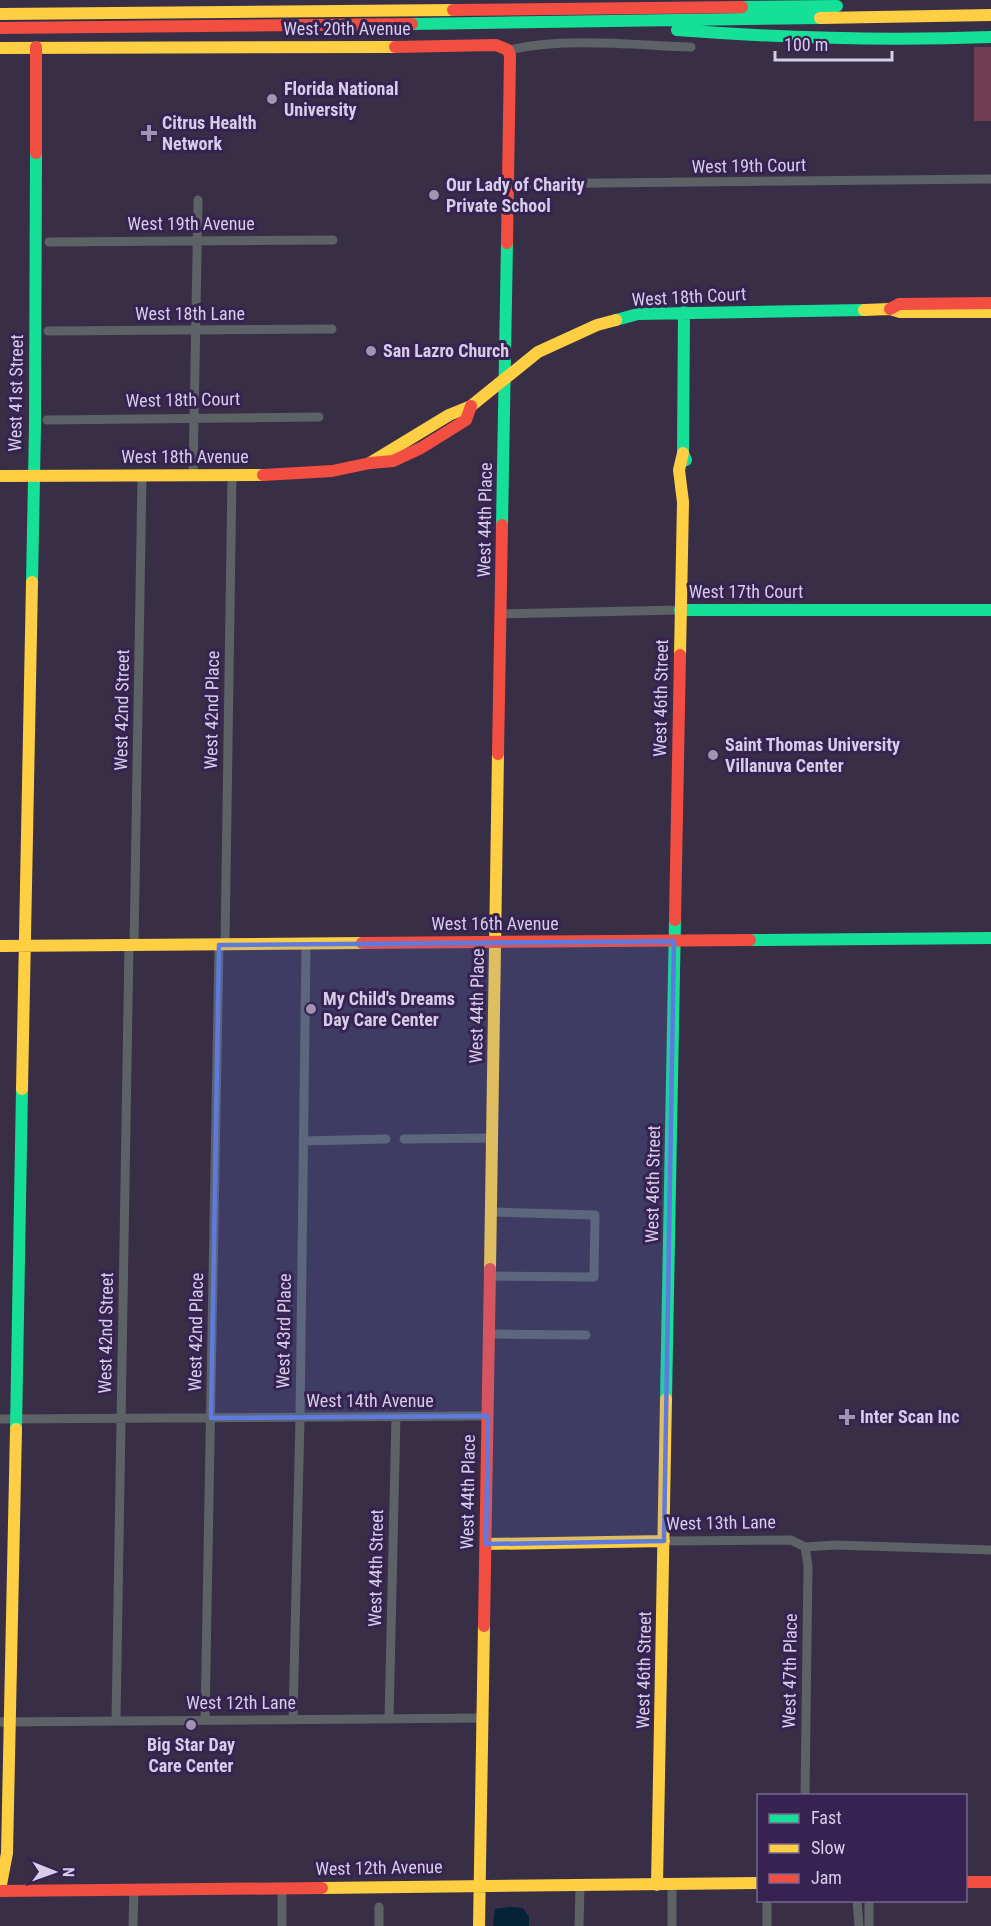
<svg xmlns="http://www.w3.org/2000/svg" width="991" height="1926" font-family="'Roboto Condensed',sans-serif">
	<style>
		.green { fill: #713e51 }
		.water { fill: #062237 }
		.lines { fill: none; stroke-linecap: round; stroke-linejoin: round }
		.street { stroke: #5c6266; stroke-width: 9 }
		.fast { stroke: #16e098; stroke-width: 12 }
		.slow { stroke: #ffcf43; stroke-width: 12 }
		.jam { stroke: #f24e42; stroke-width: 12 }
		.marked { fill: #5e7ade; fill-opacity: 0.2; stroke: #5e7ade; stroke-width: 4.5; stroke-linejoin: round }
		.poi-dot { fill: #9f95b0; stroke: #362351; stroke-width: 2 }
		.labels { text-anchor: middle; stroke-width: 6; stroke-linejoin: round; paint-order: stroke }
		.street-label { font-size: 18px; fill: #d6cde9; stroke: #362351 }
		.poi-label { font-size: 18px; font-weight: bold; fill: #d6cde9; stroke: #362351; text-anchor: start }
	</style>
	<rect width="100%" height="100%" fill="#382e46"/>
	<!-- green -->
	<path class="green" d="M974,47h17v74h-17z"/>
	<!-- water -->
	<path class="water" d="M510,1907l13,1 6,9v9h-36l2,-17z"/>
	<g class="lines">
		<!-- street -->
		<path class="street" d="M508,50c57,-13 125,-5 183,-3
			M508,184l483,-5
			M49,242l284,-2
			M48,331l284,-2
			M47,420l272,-3
			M193,475l5,-275
			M502,614l178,-4
			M134,945l8,-469
			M225,945l7,-470
			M404,1139l89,-1
			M303,1141l83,-2
			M490,1276l104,1 1,-62 -104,-3
			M489,1334l97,1
			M0,1419l488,-3
			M664,1541l127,-1 14,7 30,-2 156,5
			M805,1547l3,19 -3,230
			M293,1719l7,-301 6,-474
			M389,1719l7,-302
			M205,1720l14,-775
			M116,1721l13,-776
			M0,1722l483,-4
			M857,1900l2,26
			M379,1907v19
			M133,1926l1,-37
			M282,1926v-38
			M579,1926l1,-40
			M672,1926v-41
			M767,1926v-26
			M869,1926v-26"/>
		<!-- fast -->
		<path class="fast" d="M742,7l95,-1
			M412,24l408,-6
			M677,30c105,8 209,11 314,7
			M684,312l-1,141 3,7
			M616,320l22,-6 226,-4
			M502,525l5,-282
			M32,582l3,-155 1,-274
			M680,610h311
			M750,940l241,-2
			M666,1399l9,-479
			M16,1429l6,-340"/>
		<!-- slow -->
		<path class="slow" d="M0,14l453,-4
			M820,18l171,-3
			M0,48l395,-1
			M864,310l26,-1 10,3h91
			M370,463l79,-48 22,-9 67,-54 59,-27 19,-5
			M0,476l263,-1
			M680,655l3,-153 -4,-32 4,-17
			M0,946l362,-3
			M22,1089l10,-507
			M490,1269l8,-515
			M486,1544l178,-3
			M657,1885l9,-486
			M322,1888l436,-5
			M0,1890l7,-37 9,-424
			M479,1926l5,-300"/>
		<!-- jam -->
		<path class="jam" d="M453,10l289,-3
			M0,28l412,-4
			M395,47l101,-2 12,5 2,6 -3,187
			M36,153v-106
			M890,309l9,-5 92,-1
			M263,475l69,-4 38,-8 23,-2 28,-13 45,-28 5,-14
			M498,754l4,-229
			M675,920l5,-265
			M362,943l388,-3
			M484,1626l6,-357
			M966,1882h25
			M0,1891l322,-3"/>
	</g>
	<!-- marked area -->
	<path class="marked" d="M674,941l-10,600 -178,3 2,-128 -277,2 8,-473z"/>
	<!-- markers -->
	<g class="poi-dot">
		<circle cx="272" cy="99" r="6"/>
		<path d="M146 124h6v6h6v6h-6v6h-6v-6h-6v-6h6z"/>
		<circle cx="434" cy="195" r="6"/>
		<circle cx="371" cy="351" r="6"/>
		<circle cx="713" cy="755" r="6"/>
		<circle cx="311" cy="1009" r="6"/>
		<path d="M844 1408h6v6h6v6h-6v6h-6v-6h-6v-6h6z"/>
		<circle cx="191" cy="1725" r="6"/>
	</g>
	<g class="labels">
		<!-- street labels -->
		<g class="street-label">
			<text x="347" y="35">West 20th Avenue</text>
			<text transform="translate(749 166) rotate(-1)" y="6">West 19th Court</text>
			<text x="191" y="230">West 19th Avenue</text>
			<text transform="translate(689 297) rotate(-3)" y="6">West 18th Court</text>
			<text x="190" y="320">West 18th Lane</text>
			<text transform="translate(16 393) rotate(-89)" y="6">West 41st Street</text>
			<text transform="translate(183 400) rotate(-1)" y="6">West 18th Court</text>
			<text x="185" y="463">West 18th Avenue</text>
			<text transform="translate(485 520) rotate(-89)" y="6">West 44th Place</text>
			<text x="746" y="598">West 17th Court</text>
			<text transform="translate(661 698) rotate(-89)" y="6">West 46th Street</text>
			<text transform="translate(122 710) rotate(-89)" y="6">West 42nd Street</text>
			<text transform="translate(212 710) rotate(-89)" y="6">West 42nd Place</text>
			<text x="495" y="930">West 16th Avenue</text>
			<text transform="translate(477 1006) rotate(-89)" y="6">West 44th Place</text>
			<text transform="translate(653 1184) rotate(-89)" y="6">West 46th Street</text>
			<text transform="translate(284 1331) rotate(-89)" y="6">West 43rd Place</text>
			<text transform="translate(196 1332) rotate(-89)" y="6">West 42nd Place</text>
			<text transform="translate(106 1333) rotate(-89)" y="6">West 42nd Street</text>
			<text x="370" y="1407">West 14th Avenue</text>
			<text transform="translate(468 1492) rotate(-89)" y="6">West 44th Place</text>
			<text transform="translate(721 1523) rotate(-1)" y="6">West 13th Lane</text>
			<text transform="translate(376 1568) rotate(-89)" y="6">West 44th Street</text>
			<text transform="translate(644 1670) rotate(-89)" y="6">West 46th Street</text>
			<text transform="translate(790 1671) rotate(-89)" y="6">West 47th Place</text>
			<text x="241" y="1709">West 12th Lane</text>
			<text transform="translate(379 1868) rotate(-1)" y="6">West 12th Avenue</text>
		</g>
		<!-- poi labels -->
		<g class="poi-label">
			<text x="284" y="95">Florida National<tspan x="284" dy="21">University</tspan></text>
			<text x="162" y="129">Citrus Health<tspan x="162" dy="21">Network</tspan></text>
			<text x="446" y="191">Our Lady of Charity<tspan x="446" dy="21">Private School</tspan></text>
			<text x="383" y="357">San Lazro Church</text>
			<text x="725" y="751">Saint Thomas University<tspan x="725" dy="21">Villanuva Center</tspan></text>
			<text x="323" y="1005">My Child's Dreams<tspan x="323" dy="21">Day Care Center</tspan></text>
			<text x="860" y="1423">Inter Scan Inc</text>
			<text x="191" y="1751" text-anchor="middle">Big Star Day<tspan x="191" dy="21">Care Center</tspan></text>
		</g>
	</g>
	<!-- legend -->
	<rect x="757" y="1794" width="210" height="108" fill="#362351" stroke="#76678e" stroke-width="1.5"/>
	<rect x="769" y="1814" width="30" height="9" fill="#16e098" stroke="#76678e" stroke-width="1.5"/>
	<text x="811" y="1824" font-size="18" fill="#d6cde9">Fast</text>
	<rect x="769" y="1844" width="30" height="9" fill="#ffcf43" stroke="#76678e" stroke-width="1.5"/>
	<text x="811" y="1854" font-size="18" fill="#d6cde9">Slow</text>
	<rect x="769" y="1874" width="30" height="9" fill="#f24e42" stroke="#76678e" stroke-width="1.5"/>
	<text x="811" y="1884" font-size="18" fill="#d6cde9">Jam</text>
	<!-- north arrow -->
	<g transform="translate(54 1872) rotate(91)" stroke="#362351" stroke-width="4.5" paint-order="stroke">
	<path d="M0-4.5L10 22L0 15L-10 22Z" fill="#d6cde9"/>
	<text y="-9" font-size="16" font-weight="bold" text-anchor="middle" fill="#d6cde9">N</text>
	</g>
	<!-- scale -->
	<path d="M775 51v9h117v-9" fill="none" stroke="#d6cde9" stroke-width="3"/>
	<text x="784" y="51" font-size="18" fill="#d6cde9" stroke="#362351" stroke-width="4.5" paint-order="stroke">100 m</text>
</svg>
